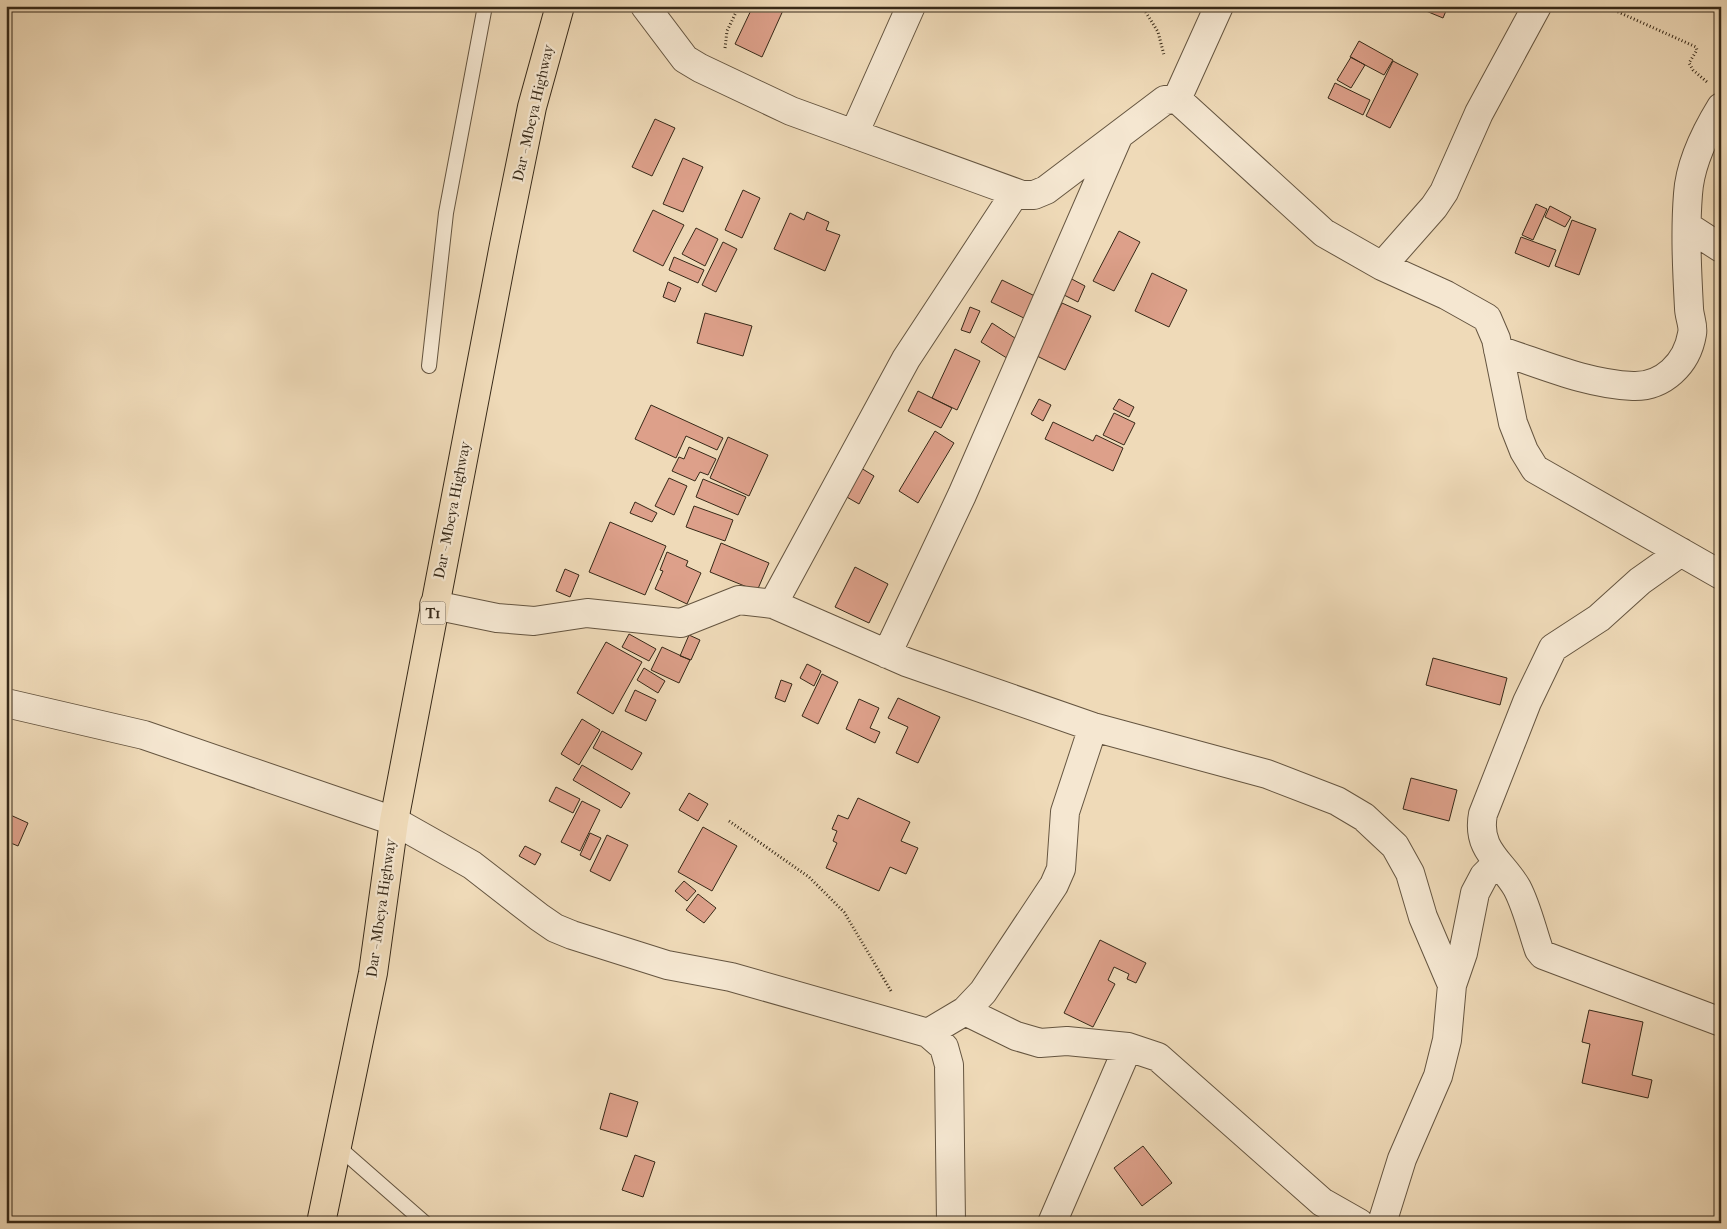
<svg xmlns="http://www.w3.org/2000/svg" width="1727" height="1229" font-family="'IM FELL French Canon',serif">
	<style>
		.building { fill: #dda08a; stroke: #372918 }
		.lines { fill: none; stroke-linecap: round; stroke-linejoin: round }
		.service-casing { stroke: #655540; stroke-width: 16 }
		.minor-casing { stroke: #655540; stroke-width: 30 }
		.trunk-casing { stroke: #372918; stroke-width: 30 }
		.path { stroke: #372918; stroke-width: 3; stroke-dasharray: 1 2.5; stroke-linecap: butt }
		.service { stroke: #f5e7d1; stroke-width: 14 }
		.minor { stroke: #f5e7d1; stroke-width: 28 }
		.trunk { stroke: #efdab8; stroke-width: 28 }
		.labels { text-anchor: middle; stroke-width: 4.5; stroke-linejoin: round; paint-order: stroke }
		.shield { fill: #f5e7d1; stroke: #706250; stroke-width: 1 }
		.shield-label { font-size: 14px; font-weight: bold; fill: #372918 }
		.street-label { font-size: 15px; fill: #372918; stroke: #f5e7d1 }
	</style>
	<rect width="100%" height="100%" fill="#efdab8"/>
	<filter id="stains"><feTurbulence type="fractalNoise" baseFrequency=".004" numOctaves="4"/><feColorMatrix values="0 0 0 0 .2 0 0 0 0 .09 0 0 0 0 .02 0 0 0 .5 -.17"/></filter>
	<radialGradient id="worn" r=".72"><stop offset=".6" stop-color="#630" stop-opacity="0"/><stop offset="1" stop-color="#630" stop-opacity=".3"/></radialGradient>
	<!-- building -->
	<path class="building" d="M753,6h32l-23,51 -27,-13z
		M1428,6h20l-5,12 -17,-7z
		M1359,41l34,19 -9,15 -34,-18z
		M1351,57l14,8 -14,23 -14,-8z
		M1393,61l25,13 -28,54 -24,-12z
		M1335,83l35,17 -7,15 -35,-17z
		M655,119l20,9 -23,48 -20,-9z
		M683,158l20,9 -20,45 -20,-8z
		M743,190l17,8 -18,40 -17,-8z
		M1536,204l11,5 -14,31 -11,-5z
		M1550,206l21,11 -6,10 -20,-10z
		M653,210l31,15 -21,41 -30,-15z
		M807,212l22,10 -3,8 14,5 -15,36 -51,-22 16,-36 14,7z
		M1572,220l24,9 -17,46 -24,-9z
		M696,228l22,11 -13,27 -23,-12z
		M1119,231l21,11 -26,49 -21,-10z
		M1521,237l35,13 -7,17 -34,-14z
		M723,242l14,7 -21,43 -14,-7z
		M674,257l30,13 -6,13 -29,-13z
		M1152,273l35,17 -18,37 -34,-16z
		M1068,277l17,9 -7,16 -18,-9z
		M1002,280l41,20 -11,22 -41,-20z
		M668,282l13,6 -6,14 -12,-5z
		M1062,303l29,13 -26,54 -28,-14z
		M970,307l10,4 -10,22 -9,-3z
		M705,313l47,13 -9,30 -46,-13z
		M992,323l29,19 -11,18 -29,-18z
		M955,349l25,12 -23,49 -25,-12z
		M918,391l34,17 -11,20 -33,-17z
		M1039,399l12,6 -8,16 -12,-7z
		M1119,399l15,8 -5,10 -16,-8z
		M651,405l72,33 -6,12 -31,-14 -10,22 -41,-19z
		M1114,413l21,10 -11,22 -21,-10z
		M1053,422l40,19 3,-6 27,13 -10,23 -68,-32z
		M935,431l19,12 -36,60 -19,-12z
		M728,437l40,18 -19,41 -39,-18z
		M689,447l27,12 -8,16 -8,-3 -5,9 -23,-10 7,-14 5,2z
		M861,468l13,8 -15,28 -14,-8z
		M669,478l18,8 -13,29 -19,-9z
		M703,479l43,18 -8,18 -42,-18z
		M635,502l22,11 -5,9 -22,-9z
		M694,506l39,14 -8,21 -39,-14z
		M610,522l56,24 -21,49 -56,-23z
		M721,543l48,20 -12,28 -47,-19z
		M667,552l21,9 -2,5 15,7 -14,31 -32,-15 8,-18 -3,-1z
		M855,567l33,17 -19,39 -34,-16z
		M565,569l14,6 -9,22 -14,-6z
		M629,634l27,15 -7,12 -27,-14z
		M689,635l11,5 -9,20 -11,-4z
		M606,642l36,20 -29,52 -36,-21z
		M662,647l28,13 -11,23 -28,-13z
		M1433,658l74,20 -7,27 -74,-20z
		M807,664l14,7 -7,15 -14,-8z
		M644,668l21,13 -7,12 -21,-13z
		M822,674l16,8 -20,42 -16,-8z
		M781,680l11,4 -7,18 -10,-4z
		M635,690l21,10 -10,21 -21,-10z
		M898,698l42,19 -22,46 -22,-10 12,-26 -20,-9z
		M859,699l20,9 -9,20 10,4 -5,11 -29,-14z
		M582,719l18,11 -21,35 -18,-11z
		M602,731l40,22 -10,17 -39,-22z
		M582,765l48,28 -9,15 -48,-28z
		M1411,778l46,12 -8,31 -46,-12z
		M556,787l24,12 -7,14 -24,-12z
		M689,793l19,11 -10,17 -19,-11z
		M858,798l52,24 -9,19 17,7 -12,26 -16,-7 -11,24 -53,-23 11,-25 -4,-2 4,-10 -5,-2 6,-14 10,4z
		M582,801l18,9 -20,41 -19,-9z
		M6,813l22,10 -10,23 -12,-5z
		M703,827l34,19 -25,45 -34,-19z
		M590,833l11,5 -11,22 -10,-5z
		M607,835l21,10 -18,36 -20,-10z
		M525,846l16,8 -6,11 -16,-9z
		M684,881l12,10 -9,10 -12,-10z
		M698,894l18,14 -12,15 -18,-13z
		M1100,940l46,23 -10,20 -9,-4 2,-5 -15,-7 -6,13 7,4 -22,43 -29,-14z
		M1589,1010l54,12 -11,53 20,5 -4,18 -66,-15 8,-39 -8,-2z
		M610,1093l28,9 -11,35 -27,-8z
		M1143,1146l29,37 -30,23 -28,-38z
		M635,1155l20,7 -12,35 -21,-7z
		M1423,1218l10,5h-12z"/>
	<g class="lines">
		<defs>
			<path id="service" d="M429,366l17,-153 39,-207
				M336,1145l89,78"/>
			<path id="minor" d="M645,6l40,53 15,9 91,43 231,84h12l12,-5 119,-90 12,-1 147,134 58,33 64,29 41,23 9,21 17,84 11,28 11,18 186,106
				M1177,99l42,-93
				M854,134l57,-128
				M1687,226l34,22
				M1382,266l52,-59 10,-15 35,-79 58,-107
				M1498,350c44,14 88,34 135,36 30,1 54,-22 59,-52 2,-8 -3,-18 -3,-26 -2,-37 -4,-76 -1,-114 2,-31 17,-61 33,-87
				M1681,552l-41,29 -41,37 -46,30 -26,54 -44,112c-7,36 19,48 34,74 10,19 15,42 22,62l4,5 178,67
				M773,604l133,-245 109,-166
				M434,605l63,13 37,3 53,-8 94,10 58,-23 34,4 133,58 187,65 174,47 70,27 27,16 31,29 15,27 13,44 29,68
				M887,654l75,-159 156,-358
				M6,703l138,32 250,86 78,44 67,52 16,11 17,7 95,30 64,12 197,56 16,14 5,18 2,158
				M965,1011l51,25 24,7 27,-2 61,6 30,10 164,145 37,21
				M928,1033l37,-22 18,-19 71,-107 7,-16 4,-57 28,-85
				M1052,1223l76,-176
				M1382,1223l20,-64 36,-83 9,-36 5,-55 11,-32 12,-60 9,-17 12,-12"/>
			<path id="trunk" d="M321,1223l52,-250 21,-152 110,-576 28,-138 28,-101"/>
		</defs>
		<!-- service casing -->
		<use href="#service" class="service-casing"/>
		<!-- minor casing -->
		<use href="#minor" class="minor-casing"/>
		<!-- trunk casing -->
		<use href="#trunk" class="trunk-casing"/>
		<!-- path -->
		<path class="path" d="M1142,6l16,26 6,23
			M1605,6l91,41 1,3 -8,13 4,7 14,12
			M725,48l2,-17 12,-25
			M729,821l80,56 35,35 47,79"/>
		<!-- service -->
		<use href="#service" class="service"/>
		<!-- minor -->
		<use href="#minor" class="minor"/>
		<!-- trunk -->
		<use href="#trunk" class="trunk"/>
	</g>
	<g class="labels">
		<!-- shield labels -->
		<rect class="shield" x="420.5" y="601.5" width="25" height="23" rx="4"/>
		<g class="shield-label">
			<text x="433" y="618">T1</text>
		</g>
		<!-- street labels -->
		<g class="street-label">
			<text transform="translate(533 113) rotate(-77)" y="5">Dar - Mbeya Highway</text>
			<text transform="translate(452 510) rotate(-79)" y="5">Dar - Mbeya Highway</text>
			<text transform="translate(381 908) rotate(-82)" y="5">Dar - Mbeya Highway</text>
		</g>
	</g>
	<!-- margin -->
	<rect width="1727" height="1229" fill="none" stroke="#efdab8" stroke-width="25"/>
	<rect x="8" y="8" width="1712" height="1214" fill="none" stroke="#372918" stroke-width="2.5"/>
	<rect x="12" y="12" width="1702" height="1204" fill="none" stroke="#372918"/>
	<rect width="100%" height="100%" filter="url(#stains)"/>
	<rect width="100%" height="100%" fill="url(#worn)"/>
</svg>
